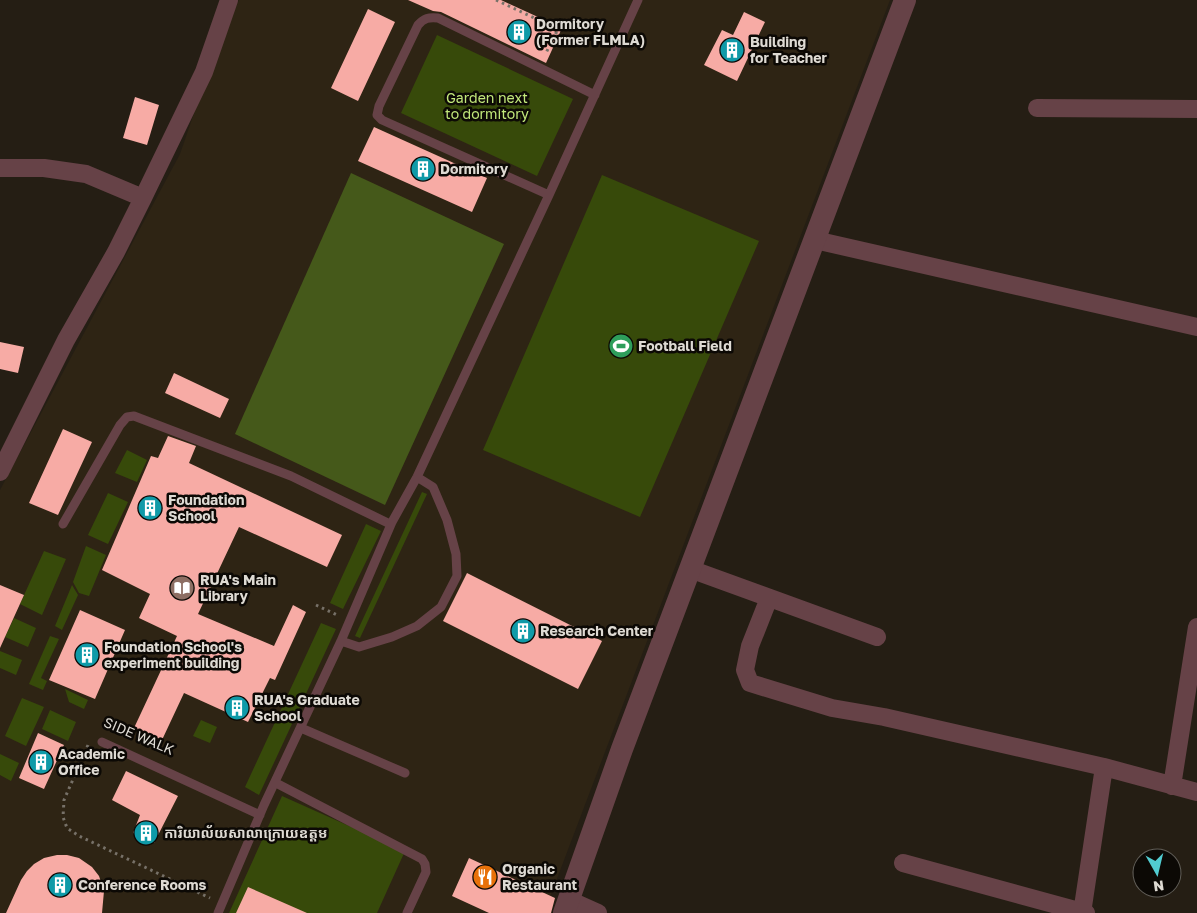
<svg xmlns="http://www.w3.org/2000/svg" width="1197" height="913" font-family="'Golos Text','Noto Sans Khmer',sans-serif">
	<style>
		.built { fill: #2e2414 }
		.green { fill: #374a0a }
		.forest { fill: #45591a }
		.building { fill: #f7aba5 }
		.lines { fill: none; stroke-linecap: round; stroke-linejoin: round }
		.path { stroke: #777168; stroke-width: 3; stroke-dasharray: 2.5 4; stroke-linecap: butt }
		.service { stroke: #664247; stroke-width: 9 }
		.minor { stroke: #664247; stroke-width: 18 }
		.tertiary { stroke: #664247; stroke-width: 22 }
		.labels { text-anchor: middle; stroke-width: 5; stroke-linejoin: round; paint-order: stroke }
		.poi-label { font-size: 14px; font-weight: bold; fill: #dedad3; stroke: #0c0905; text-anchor: start }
		.park-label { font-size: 14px; fill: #c2e87b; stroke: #0c0905 }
		.street-label { font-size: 14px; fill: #dedad3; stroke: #0c0905 }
	</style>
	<rect width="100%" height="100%" fill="#251e14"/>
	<!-- built -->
	<path class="built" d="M239,0h651l-346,913h-544v-423l180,-336 34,-99z"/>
	<!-- green -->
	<path class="green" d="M437,35l136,64 -36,77 -136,-63z
		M602,175l157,66 -119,276 -157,-67z
		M127,450l20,10 -10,22 -22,-9z
		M422,492l5,2 -67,144 -5,-2z
		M108,493l20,9 -20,42 -20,-9z
		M366,524l15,7 -38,78 -13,-6z
		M86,546l20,9 -17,41 -10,-3 -6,-11z
		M44,551l22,8 -24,56 -22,-11z
		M72,585l6,10 -16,35 -7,-4z
		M14,618l22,10 -8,19 -23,-10z
		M321,623l15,6 -77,166 -14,-8z
		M50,636l9,3 -18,39 6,3 -4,9 -14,-6z
		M0,651l22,9 -6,15 -16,-7z
		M65,689l23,11 -4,9 -15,-7z
		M22,698l22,9 -18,39 -21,-10z
		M50,710l26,12 -8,19 -26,-12z
		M201,720l16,7 -7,16 -17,-7z
		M0,754l19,9 -8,18 -11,-6z
		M282,796l123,55 -28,62h-148z"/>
	<!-- forest -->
	<path class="forest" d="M351,173l153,71 -119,261 -150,-71z"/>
	<!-- building -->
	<path class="building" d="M408,0h93l61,28 -16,35 -105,-51 -8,-1z
		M368,9l27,13 -37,79 -27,-13z
		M744,12l21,10 -28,59 -33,-16 18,-35 11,5z
		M135,97l24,8 -12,40 -24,-7z
		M374,127l113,51 -15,34 -114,-51z
		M0,342l24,5 -6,26 -18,-4z
		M174,373l55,26 -9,19 -55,-25z
		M63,429l29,13 -34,73 -29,-12z
		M168,436l28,10 -7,17 153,72 -15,32 -88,-40 -41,87 76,32 19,-41 13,7 -31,68 -5,-2 -22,44 -64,-29 -22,47 -28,-12 43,-92 -38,-18 11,-24 -48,-24 49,-114 7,2z
		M467,573l135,68 -24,48 -135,-68z
		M0,585l24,10 -24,53z
		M80,610l45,20 -30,69 -46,-19z
		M38,733l26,12 -20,44 -25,-11z
		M126,771l52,25 -24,47 -21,-10 7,-18 -28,-15z
		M57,855h10l12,3 13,9 7,9 5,15 -2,22h-96l15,-33 6,-9 7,-7 10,-6z
		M469,858l86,40 -4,15h-62l-37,-17z
		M248,887l59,26h-71z"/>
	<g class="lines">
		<!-- path -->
		<path class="path" d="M496,0l62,29 -13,26
			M316,605l21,10
			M88,745l-24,55 -1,17 4,11 12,8 131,62"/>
		<!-- service -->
		<path class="service" d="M549,195l-167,-75 -5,-5 2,-9 39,-81c6,-7 11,-8 20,-7l157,77
			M63,524l57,-99 7,-8 7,-1 157,60 99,48
			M341,641l18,6 33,-10 25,-11 24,-19 16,-31 -1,-22 -9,-34 -14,-33 -16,-10
			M301,728l104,45
			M102,742l158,73
			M276,783l146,76 3,5 1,8 -19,41
			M218,913l46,-108 77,-164 51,-119 25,-45 132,-282 89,-195"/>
		<!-- minor -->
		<path class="minor" d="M1037,108l160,1
			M0,168h44l42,6 57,24
			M815,240l382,87
			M0,472l66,-132 50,-88 27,-54 61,-126 25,-72
			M690,569l187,68
			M769,598l-19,48 -5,24 5,13 82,25 52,9 220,50 93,25
			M1172,786l25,-159
			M903,863l183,50
			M569,900l29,13
			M1082,913l22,-146"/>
		<!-- tertiary -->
		<path class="tertiary" d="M564,913l58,-164 283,-749"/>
	</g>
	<!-- icons -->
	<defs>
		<symbol id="building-disc" viewBox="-11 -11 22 22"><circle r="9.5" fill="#0f9aa8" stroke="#0c0905"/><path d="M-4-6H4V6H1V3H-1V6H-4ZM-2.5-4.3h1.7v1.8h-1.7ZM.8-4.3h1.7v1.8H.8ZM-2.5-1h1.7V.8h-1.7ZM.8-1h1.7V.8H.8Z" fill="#fff"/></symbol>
		<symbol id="stadium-disc" viewBox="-11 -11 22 22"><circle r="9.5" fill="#2e9e5b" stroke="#0c0905"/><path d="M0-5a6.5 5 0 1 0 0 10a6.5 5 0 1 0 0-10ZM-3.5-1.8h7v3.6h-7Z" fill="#fff"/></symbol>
		<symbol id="library-disc" viewBox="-11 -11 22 22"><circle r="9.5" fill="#8d6e63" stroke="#0c0905"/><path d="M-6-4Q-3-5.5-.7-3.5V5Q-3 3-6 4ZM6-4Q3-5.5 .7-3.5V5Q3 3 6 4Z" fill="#fff"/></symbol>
		<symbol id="restaurant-disc" viewBox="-11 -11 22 22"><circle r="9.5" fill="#e8710a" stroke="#0c0905"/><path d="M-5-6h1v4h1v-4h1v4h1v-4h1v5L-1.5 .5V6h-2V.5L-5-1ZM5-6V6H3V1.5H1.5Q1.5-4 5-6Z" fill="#fff"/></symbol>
	</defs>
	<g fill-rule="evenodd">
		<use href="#building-disc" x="505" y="18" width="28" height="28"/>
		<use href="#building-disc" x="718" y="36" width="28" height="28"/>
		<use href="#building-disc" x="409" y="155" width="28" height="28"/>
		<use href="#stadium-disc" x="607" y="332" width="28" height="28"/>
		<use href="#building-disc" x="136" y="494" width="28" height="28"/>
		<use href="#library-disc" x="168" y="574" width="28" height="28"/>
		<use href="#building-disc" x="509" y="617" width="28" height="28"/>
		<use href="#building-disc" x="73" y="641" width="28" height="28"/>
		<use href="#building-disc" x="223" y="694" width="28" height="28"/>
		<use href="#building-disc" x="27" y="748" width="28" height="28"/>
		<use href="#building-disc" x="132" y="819" width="28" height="28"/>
		<use href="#restaurant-disc" x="471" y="863" width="28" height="28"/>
		<use href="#building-disc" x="46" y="871" width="28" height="28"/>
	</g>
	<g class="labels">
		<!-- poi labels -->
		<g class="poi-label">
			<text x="536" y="29">Dormitory<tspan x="536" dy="16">(Former FLMLA)</tspan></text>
			<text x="750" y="47">Building<tspan x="750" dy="16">for Teacher</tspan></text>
			<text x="440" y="174">Dormitory</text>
			<text x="638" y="351">Football Field</text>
			<text x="168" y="505">Foundation<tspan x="168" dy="16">School</tspan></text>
			<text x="200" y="585">RUA's Main<tspan x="200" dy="16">Library</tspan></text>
			<text x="540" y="636">Research Center</text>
			<text x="104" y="652">Foundation School's<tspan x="104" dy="16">experiment building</tspan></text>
			<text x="254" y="705">RUA's Graduate<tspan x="254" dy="16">School</tspan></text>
			<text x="58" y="759">Academic<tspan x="58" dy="16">Office</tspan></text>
			<text x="164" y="838">ការិយាល័យសាលាក្រោយឧត្តម</text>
			<text x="502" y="874">Organic<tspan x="502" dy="16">Restaurant</tspan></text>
			<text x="78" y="890">Conference Rooms</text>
		</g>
		<!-- park labels -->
		<g class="park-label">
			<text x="487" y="103">Garden next<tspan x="487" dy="16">to dormitory</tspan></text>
		</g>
		<!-- street labels -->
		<g class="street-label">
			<text transform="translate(139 736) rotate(23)" y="5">SIDE WALK</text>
		</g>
	</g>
	<!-- north arrow -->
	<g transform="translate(1157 873) rotate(172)"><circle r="24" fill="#0c0905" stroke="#605d57"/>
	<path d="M0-4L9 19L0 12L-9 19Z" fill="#51ccd1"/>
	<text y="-8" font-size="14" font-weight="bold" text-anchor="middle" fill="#dedad3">N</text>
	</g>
</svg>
